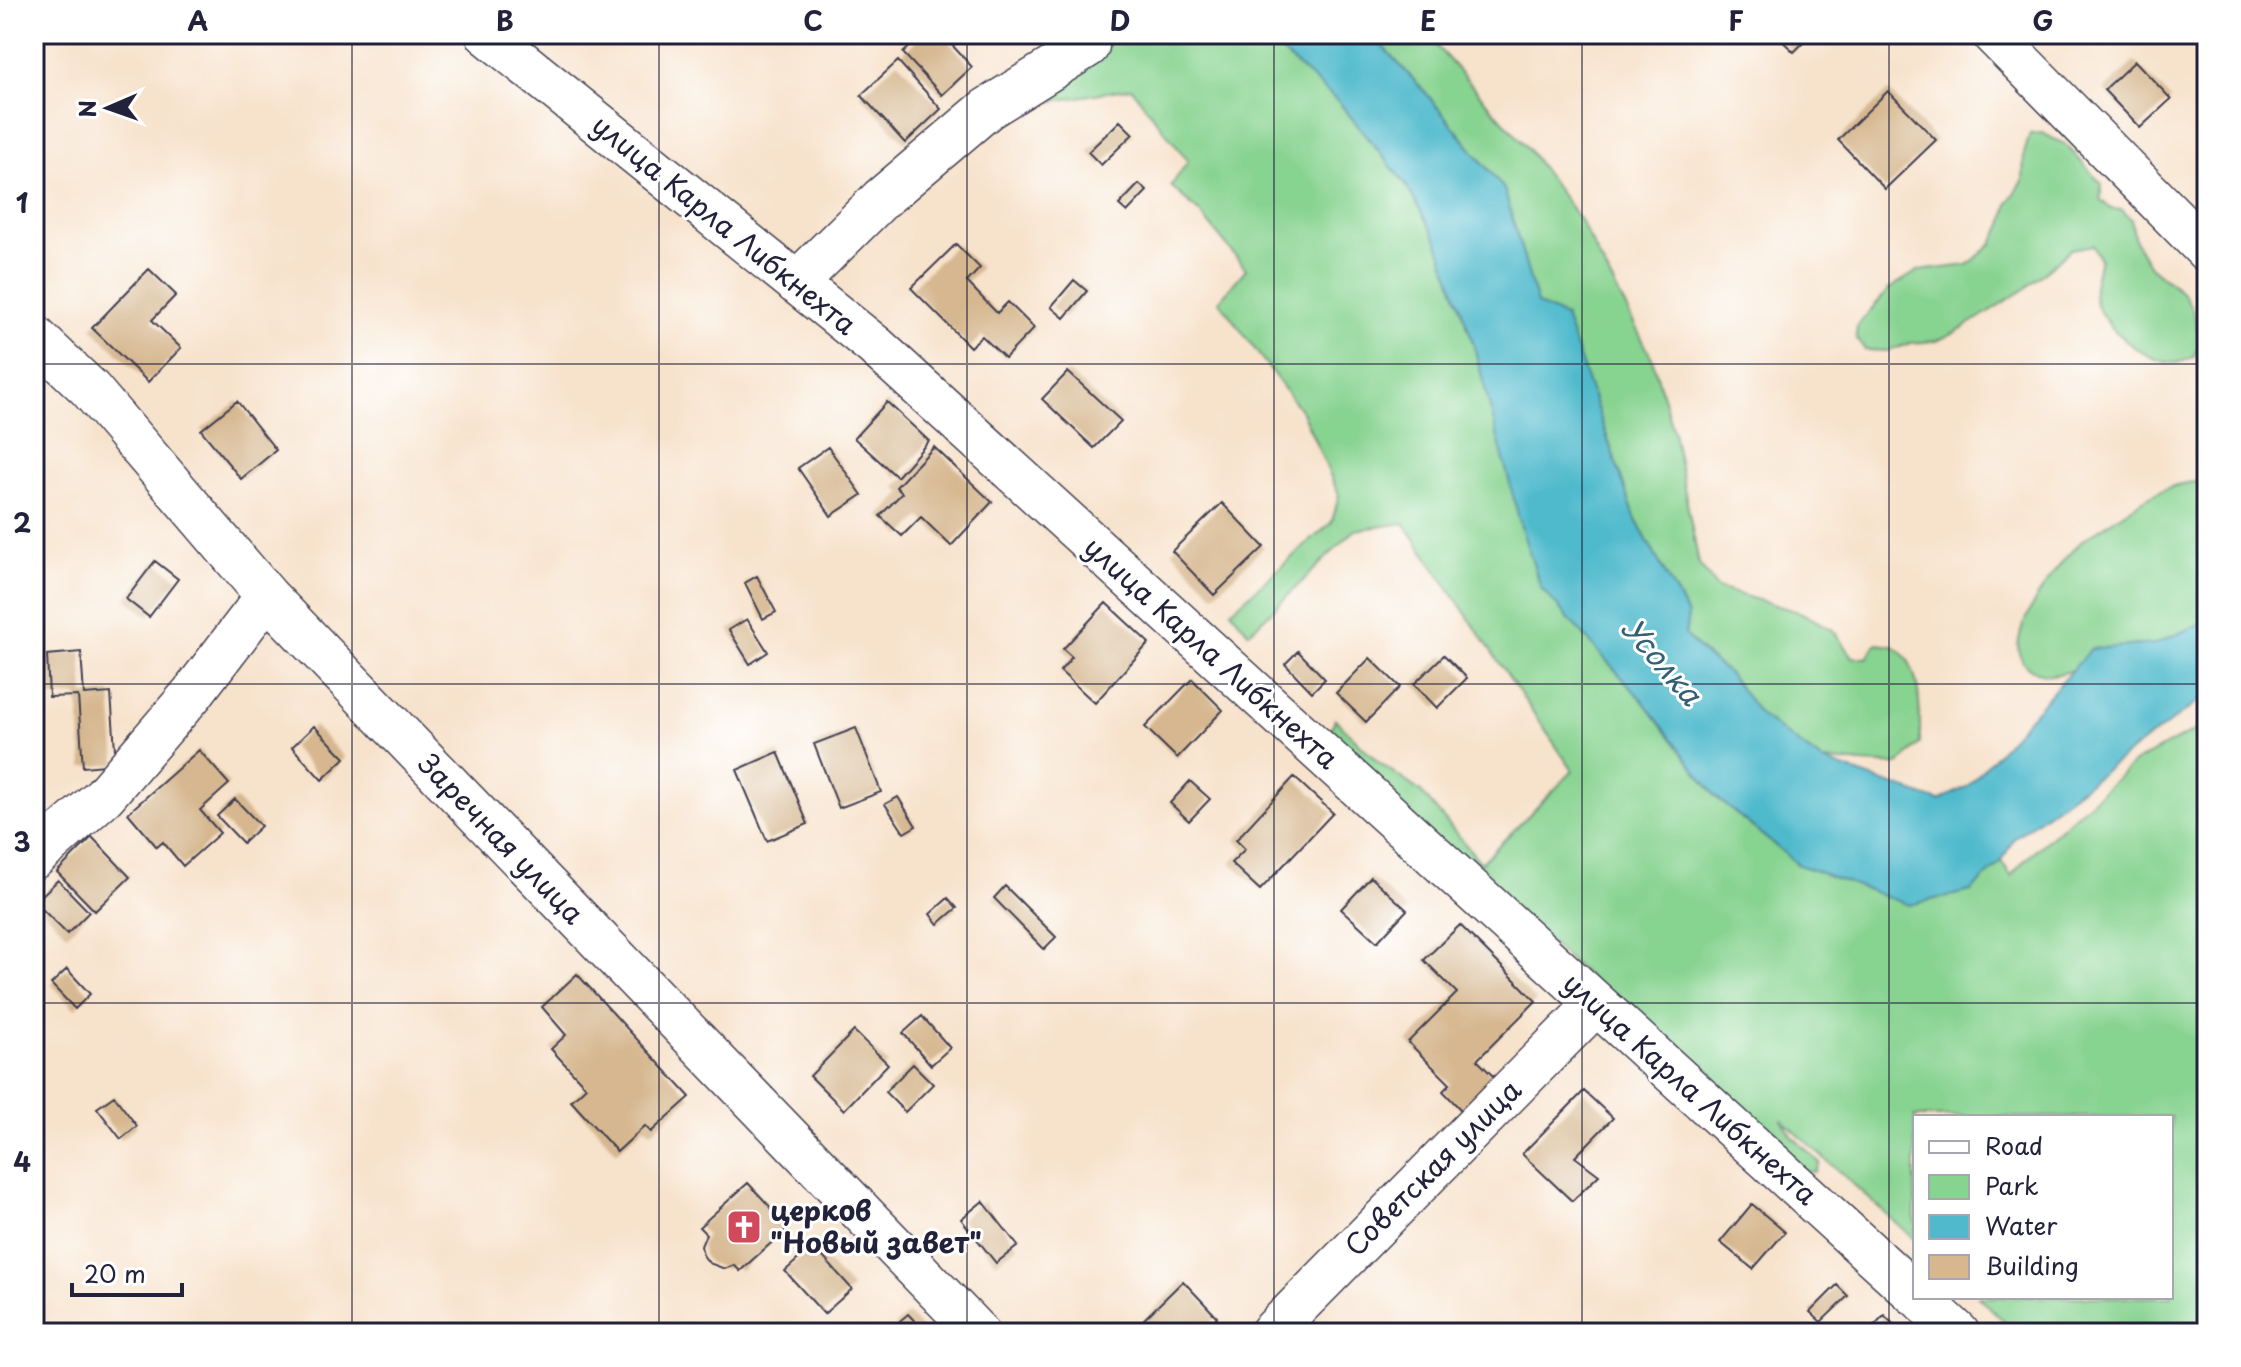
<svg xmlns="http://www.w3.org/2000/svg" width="2241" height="1367" font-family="'Playpen Sans',sans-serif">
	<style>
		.green { fill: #87d390; stroke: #547a66; stroke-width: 2 }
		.water { fill: #50bacc; stroke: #396e84; stroke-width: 2 }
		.building { fill: #d6b78f }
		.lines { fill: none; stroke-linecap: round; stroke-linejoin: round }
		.street-casing { stroke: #423f51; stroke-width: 45 }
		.street { stroke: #fff; stroke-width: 42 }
		.grid { fill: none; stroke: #22223b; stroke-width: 2; stroke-opacity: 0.55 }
		.labels { text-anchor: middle; stroke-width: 6; stroke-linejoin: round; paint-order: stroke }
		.street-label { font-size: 28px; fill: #22223b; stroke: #fff }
		.poi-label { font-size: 28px; font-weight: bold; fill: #22223b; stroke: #fff; text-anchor: start }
		.water-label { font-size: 30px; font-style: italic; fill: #345f75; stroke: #fff }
		.neatline { fill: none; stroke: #22223b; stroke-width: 3 }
		.grid-label { font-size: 26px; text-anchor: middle; font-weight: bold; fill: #22223b }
	</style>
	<rect width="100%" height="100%" fill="#fff"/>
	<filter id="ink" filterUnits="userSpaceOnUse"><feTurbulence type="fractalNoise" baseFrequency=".0125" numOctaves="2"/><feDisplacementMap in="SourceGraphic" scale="16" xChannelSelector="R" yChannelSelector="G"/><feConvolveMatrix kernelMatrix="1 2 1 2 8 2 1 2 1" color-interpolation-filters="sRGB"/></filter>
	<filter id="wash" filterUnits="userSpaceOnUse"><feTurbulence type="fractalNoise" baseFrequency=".006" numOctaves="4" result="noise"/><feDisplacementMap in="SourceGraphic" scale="32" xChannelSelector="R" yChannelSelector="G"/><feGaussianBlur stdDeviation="1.8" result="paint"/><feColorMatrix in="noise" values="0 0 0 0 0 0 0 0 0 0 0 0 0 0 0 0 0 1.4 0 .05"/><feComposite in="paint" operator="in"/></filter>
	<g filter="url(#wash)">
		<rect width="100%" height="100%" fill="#f7e2cb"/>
		<!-- green -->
		<path class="green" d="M1095,34h166l77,67 67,82 32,57 35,99 171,362 73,96 83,68 171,26 32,-30 9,15 14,-16 110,-98 72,-38v609h-190l-39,-36h193v-180h-256v123l-134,-121 12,18 27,26 -5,9 -11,-1 -478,-430 9,-22 42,42 44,31 60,71 92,-92 -169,-248 -49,7 -106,103 -18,-22 101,-89 7,-27 -36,-81 -84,-113 27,-32 -45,-55 -30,-28 17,-25 -57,-73 -124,21z
			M1371,34h55l98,110 56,76 72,138 21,73 26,133 18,24 85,25 31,17 19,27 15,1 9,-14c6,1 15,1 19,3 28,17 25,69 25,96l-22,22 -75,-4 -62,-45 -33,-43 -20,-16 -23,-22 3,-20 -52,-95 -46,-132 -53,-83 -33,-116 -78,-96z
			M2042,133l24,12 36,39 -2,15 11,10 11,1 9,9 4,22 15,25 34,28 9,17 7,32 -6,14c-5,2 -12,5 -18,6 -30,1 -77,-38 -82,-67 -2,-11 4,-26 6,-37l-7,-14 -22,4 -45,39 -63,40 -26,13 -27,2 -21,8 -24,-1 -9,-13 1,-11 32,-37 29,-18 50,-6 23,-20 12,-20 5,-21 15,-23 1,-27 6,-20z
			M2207,482v139l-52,23 -64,5c-5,6 -10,15 -16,19 -23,15 -62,4 -56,-28 5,-30 40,-78 62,-98 8,-7 18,-12 26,-18 30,-21 62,-45 100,-42z"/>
		<!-- water -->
		<path class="water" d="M1261,34h110l55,59 78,96 33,115 28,13 71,203 52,95 -3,20 22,22 21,16 33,43 62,45 116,40 29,-15 123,-137 64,-5 52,-23v74l-193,143 -12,23 -31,30 -62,14 -110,-40 -83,-68 -73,-96 -102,-113 -18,-54 -51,-195 -35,-99 -32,-57 -67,-82z"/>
		<g id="blocks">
			<!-- building -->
			<path class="building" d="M923,34h19l30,33 -30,28 -39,-42z
				M1775,34h37l-18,18z
				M898,61l43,48 -36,34 -44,-48z
				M2135,61l36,38 -31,29 -36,-38z
				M1888,91l48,49 -51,49 -47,-49z
				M1120,121l13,13 -32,31 -13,-13z
				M1139,184l8,7 -20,21 -8,-7z
				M956,244l24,24 -13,14 30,31 11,-11 26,26 -29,30 -23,-22 -12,11 -59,-59z
				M149,269l27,26 -24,25 29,28 -33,34 -56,-54z
				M1074,280l13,11 -23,27 -13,-11z
				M1068,372l53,49 -27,27 -52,-49z
				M237,401l39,49 -35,29 -40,-49z
				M887,402l42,39 -32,36 -43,-39z
				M828,447l34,48 -31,21 -33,-48z
				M934,447l58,55 -41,44 -30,-29 -19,19 -22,-20 22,-23 -6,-6z
				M1222,503l42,44 -50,48 -42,-44z
				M155,561l23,18 -29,38 -23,-18z
				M757,576l19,36 -13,7 -18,-36z
				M1106,603l43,40 -54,60 -35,-32 12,-14 -9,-8z
				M747,619l21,33 -18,12 -21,-34z
				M1298,651l27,28 -13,13 -27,-28z
				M81,652l3,43 27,-2 5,71 -33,3 -5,-71 -29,1 -2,-42z
				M1444,655l23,23 -30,30 -23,-24z
				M1370,658l30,29 -34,35 -30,-29z
				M1192,679l31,31 -46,48 -32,-31z
				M314,726l31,32 -23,22 -30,-33z
				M856,728l25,64 -42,16 -25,-64z
				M199,750l30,34 -29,26 20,23 -37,33 -20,-24 -6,5 -29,-34z
				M778,752l30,72 -41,17 -30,-71z
				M1294,777l39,36 -73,77 -29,-27 14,-14 -9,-9z
				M34,778l7,12 -7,5z
				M1190,781l20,18 -21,22 -19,-18z
				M898,797l18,29 -12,7 -19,-29z
				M235,799l26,27 -18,17 -26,-27z
				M92,837l38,40 -35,34 -38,-39z
				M1371,877l36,33 -30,32 -36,-33z
				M58,880l31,32 -22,22 -32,-32z
				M1005,886l51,51 -12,12 -50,-51z
				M948,898l9,10 -19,16 -8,-10z
				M1460,925l76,76 -59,59 19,19 -34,32 -19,-20 7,-7 -42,-42 49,-49 -33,-33z
				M67,969l23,25 -15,15 -24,-25z
				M577,974l113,123 -39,35 -6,-6 -28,26 -46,-51 15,-14 -35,-38 15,-14 -24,-28z
				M922,1016l28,32 -19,17 -28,-32z
				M854,1031l34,33 -44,46 -34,-34z
				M913,1064l20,20 -28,28 -20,-20z
				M1584,1091l29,27 -38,39 24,18 -27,26 -50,-47z
				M114,1096l23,30 -16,13 -24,-31z
				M748,1183l41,44 -49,44 -6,-6 -9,4 -16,-6 -6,-8 -2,-9 5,-12 -7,-7z
				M983,1201l35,45 -22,17 -35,-44z
				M1752,1204l33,28 -32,37 -33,-27z
				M813,1246l39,43 -28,25 -39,-43z
				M1183,1281l34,36 -16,16h-71z
				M1837,1285l11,11 -27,26 -11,-10z
				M908,1314l18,19h-24l-7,-8z
				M1884,1315l18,18h-35z"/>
		</g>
	</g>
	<g filter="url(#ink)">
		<use href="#blocks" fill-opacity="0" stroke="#423f51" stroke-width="2"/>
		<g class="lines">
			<defs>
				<path id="street" d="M487,34l388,312 1040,948
					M1993,34l214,217
					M796,283l85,-84 106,-90 101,-63
					M34,336l56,53 177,207 711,737
					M34,858l70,-62 88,-102 75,-98
					M1919,1297l39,36
					M1271,1333l325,-329"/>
			</defs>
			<!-- street casing -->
			<use href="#street" class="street-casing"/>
			<!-- street -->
			<use href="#street" class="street"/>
		</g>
	</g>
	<!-- grid -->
	<path class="grid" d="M352,34v1299M659,34v1299M967,34v1299M1274,34v1299M1582,34v1299M1889,34v1299M34,364h2173M34,684h2173M34,1003h2173"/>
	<!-- icons -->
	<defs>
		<symbol id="church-square" viewBox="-11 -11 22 22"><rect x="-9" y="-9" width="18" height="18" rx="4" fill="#d1495b" stroke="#fff"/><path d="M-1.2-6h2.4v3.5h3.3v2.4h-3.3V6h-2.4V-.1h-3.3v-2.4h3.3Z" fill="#fff"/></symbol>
	</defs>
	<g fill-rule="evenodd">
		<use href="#church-square" x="724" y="1207" width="40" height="40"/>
	</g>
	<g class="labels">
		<!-- street labels -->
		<g class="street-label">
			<text transform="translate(724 225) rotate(39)" y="10">улица Карла Либкнехта</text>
			<text transform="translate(1211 653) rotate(42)" y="10">улица Карла Либкнехта</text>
			<text transform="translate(501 839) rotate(46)" y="10">Заречная улица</text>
			<text transform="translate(1690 1089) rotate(42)" y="10">улица Карла Либкнехта</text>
			<text transform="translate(1433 1168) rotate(-45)" y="10">Советская улица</text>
		</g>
		<!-- poi labels -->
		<g class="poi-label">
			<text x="770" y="1221">церков<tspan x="770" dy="32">"Новый завет"</tspan></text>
		</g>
		<!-- water labels -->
		<g class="water-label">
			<text transform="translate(1661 662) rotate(49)" y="10">Усолка</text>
		</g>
	</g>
	<!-- margin -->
	<rect width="2241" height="1367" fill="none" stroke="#fff" stroke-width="88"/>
	<!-- legend -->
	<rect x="1913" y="1115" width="260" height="184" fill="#ffffff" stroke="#a7a7b1" stroke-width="2"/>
	<rect x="1929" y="1141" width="40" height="12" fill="#ffffff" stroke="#a7a7b1" stroke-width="2"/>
	<text x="1985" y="1155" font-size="24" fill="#22223b">Road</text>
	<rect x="1929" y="1175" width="40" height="24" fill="#87d390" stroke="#a7a7b1" stroke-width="2"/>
	<text x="1985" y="1195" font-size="24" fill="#22223b">Park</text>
	<rect x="1929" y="1215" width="40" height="24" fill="#50bacc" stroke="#a7a7b1" stroke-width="2"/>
	<text x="1985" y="1235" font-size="24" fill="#22223b">Water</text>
	<rect x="1929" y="1255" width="40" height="24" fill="#d6b78f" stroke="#a7a7b1" stroke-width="2"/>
	<text x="1985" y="1275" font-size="24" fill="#22223b">Building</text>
	<!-- north arrow -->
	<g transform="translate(108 108) rotate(268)" stroke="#ffffff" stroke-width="6" paint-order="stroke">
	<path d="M0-6L14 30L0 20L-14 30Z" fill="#22223b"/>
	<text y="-12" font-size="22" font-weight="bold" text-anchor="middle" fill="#22223b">N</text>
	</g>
	<!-- scale -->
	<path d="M72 1283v12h110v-12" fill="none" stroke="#22223b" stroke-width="4"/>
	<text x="84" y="1283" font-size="24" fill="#22223b" stroke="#ffffff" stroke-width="6" paint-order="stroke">20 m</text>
	<rect x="44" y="44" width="2153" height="1279" class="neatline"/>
	<g class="grid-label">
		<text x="198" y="31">A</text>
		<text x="505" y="31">B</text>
		<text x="813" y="31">C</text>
		<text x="1120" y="31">D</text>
		<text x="1428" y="31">E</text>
		<text x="1736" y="31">F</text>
		<text x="2043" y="31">G</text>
		<text x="22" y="213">1</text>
		<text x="22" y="533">2</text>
		<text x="22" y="852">3</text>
		<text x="22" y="1172">4</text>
	</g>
</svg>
